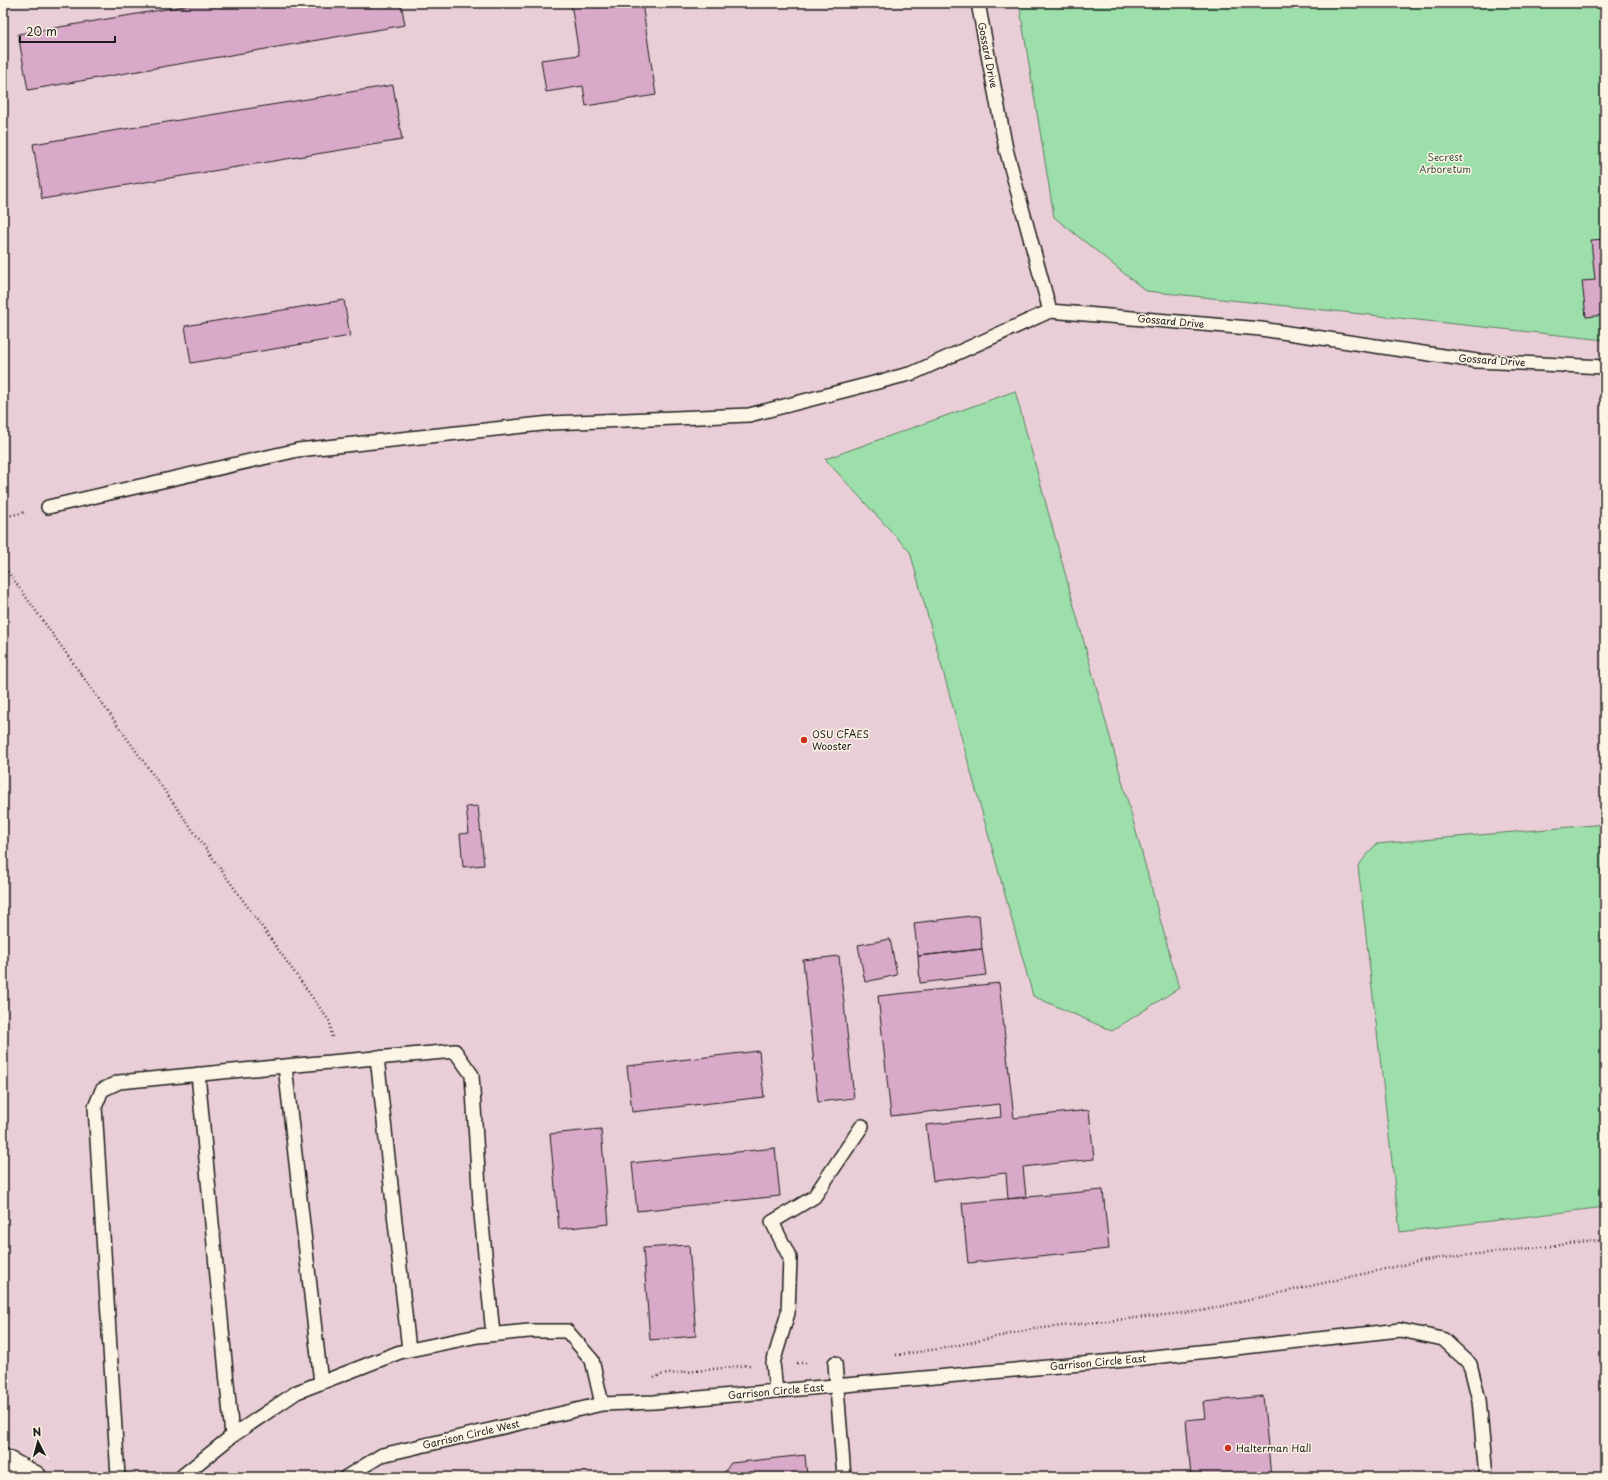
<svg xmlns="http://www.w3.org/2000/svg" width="1608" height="1480" font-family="'Playpen Sans',sans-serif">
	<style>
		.built { fill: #eaced7 }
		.green { fill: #9cdfaa; stroke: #5c7e63 }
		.building { fill: #d9a9c9; stroke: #1c1c1c }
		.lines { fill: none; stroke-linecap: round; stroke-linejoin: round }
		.lane-casing { stroke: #1c1c1c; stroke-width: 16 }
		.street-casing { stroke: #1c1c1c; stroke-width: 25 }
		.path { stroke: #1c1c1c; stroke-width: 2.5; stroke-dasharray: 1 3; stroke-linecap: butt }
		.lane { stroke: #fcf5e5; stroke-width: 13 }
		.street { stroke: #fcf5e5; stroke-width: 22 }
		.poi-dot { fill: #c8321e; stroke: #fcf5e5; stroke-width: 1.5 }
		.labels { text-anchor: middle; stroke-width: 3; stroke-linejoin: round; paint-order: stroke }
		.street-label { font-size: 10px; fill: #1c1c1c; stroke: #fcf5e5 }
		.park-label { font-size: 10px; fill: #425647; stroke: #fcf5e5 }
		.poi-label { font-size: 10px; fill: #1c1c1c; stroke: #fcf5e5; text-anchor: start }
	</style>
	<rect width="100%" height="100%" fill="#f2dedd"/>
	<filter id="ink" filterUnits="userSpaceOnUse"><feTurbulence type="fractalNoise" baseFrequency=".025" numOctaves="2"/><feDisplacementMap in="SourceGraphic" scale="8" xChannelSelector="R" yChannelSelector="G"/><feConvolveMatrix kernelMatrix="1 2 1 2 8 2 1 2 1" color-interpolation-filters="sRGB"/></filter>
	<g filter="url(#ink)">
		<!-- built -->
		<path class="built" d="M3,3h1602v1474h-1602z"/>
		<!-- green -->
		<path class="green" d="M1019,3h586v337l-459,-49 -92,-74z
			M1015,391l164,597 -67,43 -79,-35 -123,-444 -85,-93z
			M1605,824v383l-205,25 -42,-366 18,-22z"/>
		<!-- building -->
		<path class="building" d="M202,3h199l4,22 -377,65 -10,-56z
			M571,3h71l14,92 -70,11 -3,-20 -37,6 -5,-32 38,-5z
			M393,85l9,55 -360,59 -9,-55z
			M1605,239v76l-19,2 -4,-36 13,-1 -4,-40z
			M344,300l6,36 -159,27 -6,-37z
			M478,806l6,59 -21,2 -3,-33 9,-1 -3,-26z
			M979,915l3,34 -64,7 -4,-33z
			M890,939l7,36 -32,7 -7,-37z
			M982,949l4,26 -66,8 -2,-27z
			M839,956l15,142 -36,4 -15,-142z
			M999,983l15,135 75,-8 5,49 -71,8 3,30 -18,2 -2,-26 -73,8 -7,-56 75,-8 -1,-13 -109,12 -13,-120z
			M759,1051l5,46 -132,15 -5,-46z
			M601,1129l8,95 -50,5 -9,-95z
			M775,1148l5,48 -143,15 -5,-48z
			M1103,1190l6,59 -141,14 -6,-60z
			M689,1245l7,91 -46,4 -7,-92z
			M1263,1396l8,81h-80l-5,-57 19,-2 -2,-16z
			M805,1455l2,22h-86l10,-14z"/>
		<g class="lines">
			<defs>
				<path id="lane" d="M978,3l28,146 44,162 211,18 216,32 128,6
					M48,507l250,-57 253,-27 198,-8 164,-42 137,-62
					M377,1057l32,293
					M285,1066l36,317
					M198,1074l34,362
					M835,1363l9,114
					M776,1391l-3,-28 15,-50 2,-55 -18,-36 42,-25 48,-71
					M118,1477l-23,-370 7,-17 17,-8 166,-16 170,-15 17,24 8,129 13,130
					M181,1477l51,-41 65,-44 103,-40 78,-16 51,-5h38l25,29 10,44
					M346,1477l36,-22 220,-51 52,-2 472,-42 274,-30 43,9 27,25 9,36 7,77"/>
				<path id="street" d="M3,1460l32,17"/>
			</defs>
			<!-- lane casing -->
			<use href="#lane" class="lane-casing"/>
			<!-- street casing -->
			<use href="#street" class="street-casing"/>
			<!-- path -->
			<path class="path" d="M3,517l23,-5
				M3,565l327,457 2,17
				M896,1355l49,-7 88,-19 168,-18 223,-51 181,-20
				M797,1363h11
				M654,1378l6,-3 90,-10"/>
			<!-- lane -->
			<use href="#lane" class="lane"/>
			<!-- street -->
			<use href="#street" class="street"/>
		</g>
	</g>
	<!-- markers -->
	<g class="poi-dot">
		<circle cx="804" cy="740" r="4"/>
		<circle cx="1228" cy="1448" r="4"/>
	</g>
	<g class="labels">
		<!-- street labels -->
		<g class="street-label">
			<text transform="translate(988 55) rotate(79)" y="4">Gossard Drive</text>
			<text transform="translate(1171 321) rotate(5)" y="4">Gossard Drive</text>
			<text transform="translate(1492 360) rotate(4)" y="4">Gossard Drive</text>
			<text transform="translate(1098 1362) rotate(-5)" y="4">Garrison Circle East</text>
			<text transform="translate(776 1391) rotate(-5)" y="4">Garrison Circle East</text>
			<text transform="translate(471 1434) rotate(-13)" y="4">Garrison Circle West</text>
		</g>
		<!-- park labels -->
		<g class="park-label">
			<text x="1445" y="161">Secrest<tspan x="1445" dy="12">Arboretum</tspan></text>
		</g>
		<!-- poi labels -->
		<g class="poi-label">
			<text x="812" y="738">OSU CFAES<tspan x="812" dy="12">Wooster</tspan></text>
			<text x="1236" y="1452">Halterman Hall</text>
		</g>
	</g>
	<!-- margin -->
	<rect width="1608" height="1480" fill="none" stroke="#fcf5e5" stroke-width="16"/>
	<rect x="8" y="8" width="1592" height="1464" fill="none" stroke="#1c1c1c" stroke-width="1.5" filter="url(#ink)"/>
	<!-- north arrow -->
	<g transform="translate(38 1442) rotate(354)" stroke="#fcf5e5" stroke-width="3" paint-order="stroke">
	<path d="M0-3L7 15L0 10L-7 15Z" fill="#1c1c1c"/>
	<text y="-6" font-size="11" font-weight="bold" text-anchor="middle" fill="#1c1c1c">N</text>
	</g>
	<!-- scale -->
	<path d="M20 36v6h95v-6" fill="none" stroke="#1c1c1c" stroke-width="2"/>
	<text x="26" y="36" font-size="12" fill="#1c1c1c" stroke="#fcf5e5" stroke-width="3" paint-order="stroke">20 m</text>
</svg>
